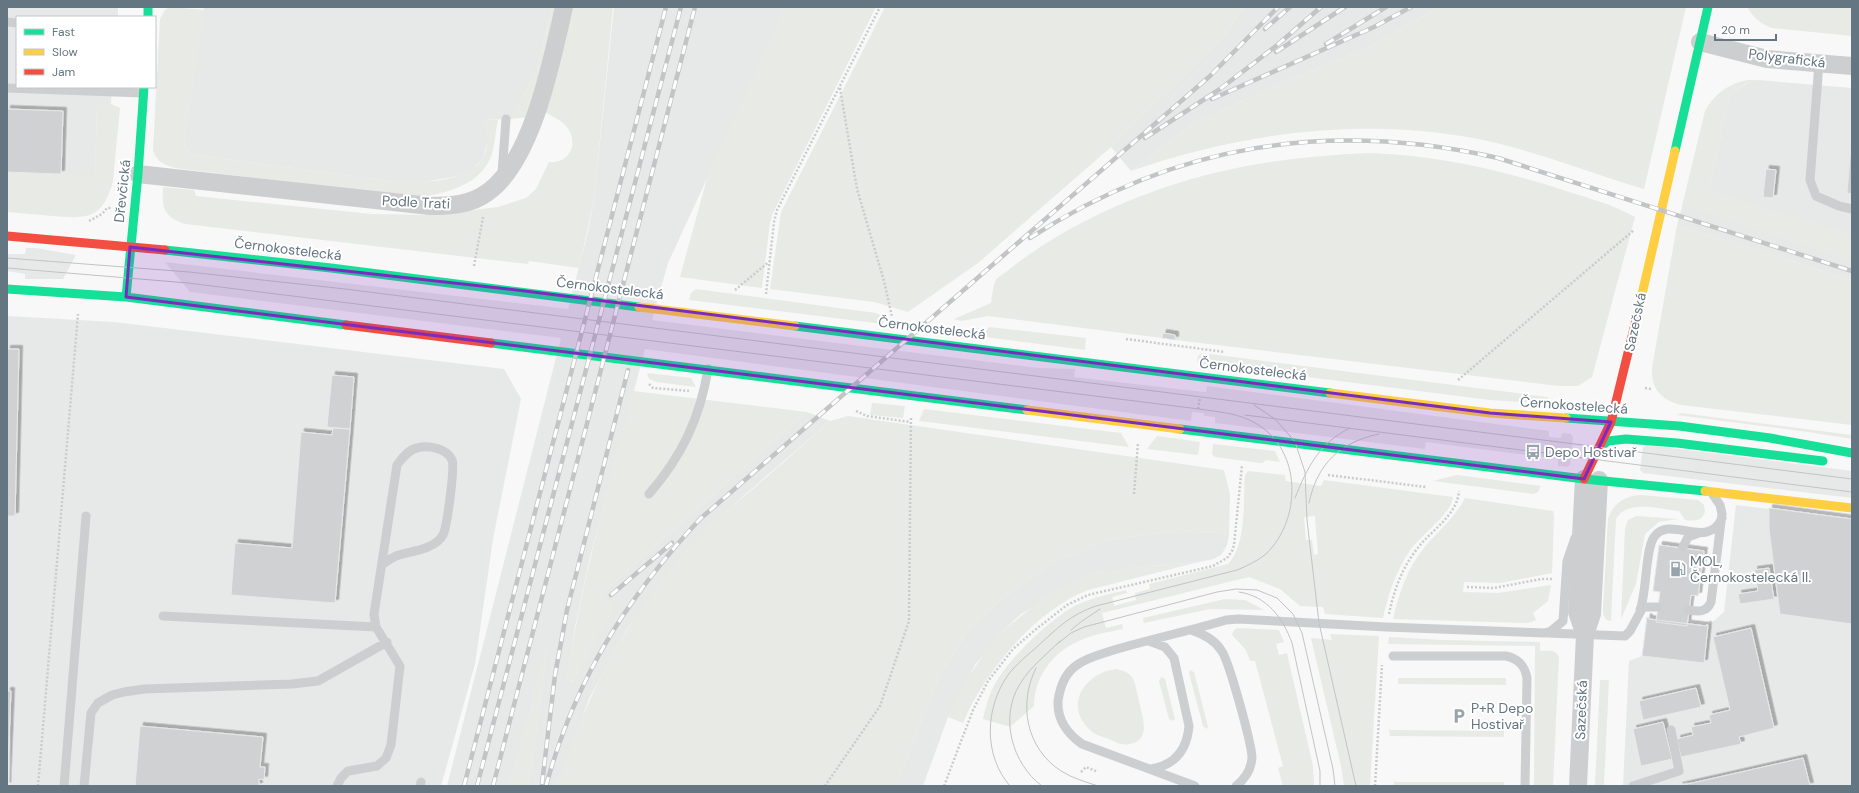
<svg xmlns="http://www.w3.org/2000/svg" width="1859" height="793" font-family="'DM Sans',sans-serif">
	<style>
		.built { fill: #e7e8e8 }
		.green { fill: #e7eae5; fill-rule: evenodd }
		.building { fill: #cfd1d2; stroke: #e8e8e8; filter: url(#shadow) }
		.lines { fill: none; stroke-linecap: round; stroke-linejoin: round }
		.path { stroke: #cacbcc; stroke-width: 2.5; stroke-dasharray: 2 2; stroke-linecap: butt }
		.lane { stroke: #cdcecf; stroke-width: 9 }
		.street { stroke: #cdcecf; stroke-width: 18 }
		.fast { stroke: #16e098; stroke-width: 9 }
		.slow { stroke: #ffcf43; stroke-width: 9 }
		.jam { stroke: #f24e42; stroke-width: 9 }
		.tram { stroke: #c2c4c5; stroke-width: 1 }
		.rail-casing { stroke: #c2c4c5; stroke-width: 4.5 }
		.rail { stroke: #fff; stroke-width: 3; stroke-dasharray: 9; stroke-linecap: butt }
		.marked { fill: #7b2cbf; fill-opacity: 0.2; stroke: #7b2cbf; stroke-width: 3; stroke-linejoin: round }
		.labels { text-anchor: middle; stroke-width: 4; stroke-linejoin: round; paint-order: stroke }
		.street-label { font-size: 14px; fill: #647682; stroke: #fff }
		.poi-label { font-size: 14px; fill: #647682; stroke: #fff; text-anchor: start }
	</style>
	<defs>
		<filter id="shadow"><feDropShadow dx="3.5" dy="-3.5" stdDeviation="0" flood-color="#0004"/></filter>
	</defs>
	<rect width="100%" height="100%" fill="#f8f8f8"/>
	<!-- built -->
	<path class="built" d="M7,7h111v10h-101v70h95l-1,17 -14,1 -2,71 -88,-4z
		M204,7h348l-15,60 -25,52 -28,1 4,19 -5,19 -12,13 -13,5 -35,6h-25l-202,-27 -8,-4 -4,-9z
		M614,7h172l-118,256 -16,57 387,48 36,1 -1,8 121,14 11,1 1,-6 342,45v6l12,1 1,-5 9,1 2,3 -3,28 -3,2 -9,-1v-7l-132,-17 -1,7 -210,-26v-6l-11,-1v-3l-12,-1 -1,9 -546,-72 -55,208 -15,70 -8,52 6,3 23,-43 6,-46 205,-181 23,9 -119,103 -45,52 -39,53 -38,70 -32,87h-28l19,-143 -38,143h-63l114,-448 -371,-46 -25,-30 403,47 20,-77 6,-32z
		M1244,7h196l-77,43 -89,36 -81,38 -62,47 -20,-24 114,-113z
		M1759,80l93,8v192l-175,-55 9,-32 23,-4 21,-94 17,-12z
		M26,248h10l40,7 -13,24h-38v-5l-18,-3v-17h18z
		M7,316l107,6 390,47 17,30 -28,140 -18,125 -34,122h-434z
		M1647,445l205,26v27l-209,-25 -3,-3 3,-23z
		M1736,505l116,14v267h-229l6,-125 13,-5 62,7 4,-37 16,-14z
		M1178,531l40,2 11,2 -2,10 -5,9 -8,5 -15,3 -66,5 -25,7 -11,-3 -76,43 -18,17 -28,34 -27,52 -25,69h-27l43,-109 28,-45 33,-32 54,-38 54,-22z"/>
	<!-- green -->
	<path class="green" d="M170,7l34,3 -20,132 4,9 8,4 202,27c31,0 91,1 89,-44 0,-6 -2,-12 -3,-18h14c-3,12 -3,28 -8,39 -13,28 -44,33 -71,39l-237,-29c-13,-2 -25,-5 -29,-19l7,-131 5,-9z
		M552,7h6l-30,110 -16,2 25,-52z
		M569,7h44l-19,193 -15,68 -50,-7 -1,3 -343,-40c-22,-8 -23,-15 -22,-37l31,3 2,6 176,18 62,1 64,-8 28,-9 10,-9 13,-27c21,2 31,-20 17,-36 -6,-7 -17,-11 -24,-16z
		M786,7h90l-103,206 -3,10 -8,65 -82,-11 29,-106z
		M885,7h359l-19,27 -114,113 -133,116 -70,49 -34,-10 -104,-13 11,-77z
		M1440,7h246l-42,182c-56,-17 -113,-40 -171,-51 -115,-21 -232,-5 -342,33l62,-47 81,-38 89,-36z
		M1747,7h105v29l-80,-8c-12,-4 -19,-11 -25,-21z
		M1748,80h11l-13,3 -16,12 -21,94 143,46v27l-170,-56 23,-95c9,-17 24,-28 43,-31z
		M97,104h14l9,4 -7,73c-10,38 -26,38 -60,35 -15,-1 -31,-3 -46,-4v-40l88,3z
		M1371,153c70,3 126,16 192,37 25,8 49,14 72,27l-43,160 -14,9h-19l-384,-46v-5l-12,-2 -1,5 -174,-22 -27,5 -7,-2 37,-16c1,-6 2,-18 5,-23 2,-3 7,-6 10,-8 16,-13 32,-24 50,-35 100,-58 200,-80 315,-84z
		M1677,225l175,55v145l-171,-20c-20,-6 -30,-15 -29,-37z
		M696,289l180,24 7,3v8l-194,-24 2,-7z
		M989,327l97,11 -1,12 -100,-13 1,-6z
		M1202,353l345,44 4,3v4l-61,-4 -293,-37 1,-7z
		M647,373l44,5 5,9 -40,-5 -7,-3z
		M633,391l174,21 -205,181 13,15 -19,31 -22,43 -7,-3c14,-98 42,-192 66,-288z
		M872,403l33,3 -2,12 -33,-3z
		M924,409l197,24 8,14 -210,-26z
		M1681,413l171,22v4l-44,-7 -131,-17z
		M848,416l376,54 6,24 -1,41 -11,-2 -40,-2 -70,9 -54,22 -54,38 -33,32 -28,45 -43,109h-339c31,-97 80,-190 154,-262 11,-11 25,-21 37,-31 28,-24 55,-48 82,-72z
		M1157,436l43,6 -2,13 -51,-6z
		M1213,444l62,7 5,11 -14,-2 -3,3h-3l-45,-6 -3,-3z
		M1248,471l37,4 1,6 35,5 3,-6 129,17c-1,17 -34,39 -44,55 -13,20 -21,42 -26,66l-58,-4 -2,-7 -23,-1 -20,-17 -31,-12 -147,36 4,15 16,-4 1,5c-14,3 -30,5 -44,12 -26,11 -45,36 -45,65l-23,20h-4l-24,-7c3,-14 7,-28 15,-40 14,-23 57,-65 81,-75 15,-7 31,-10 47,-14l1,3 -15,4 2,9 22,-6 -1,-7 15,-4 -1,-5 79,-20c19,-19 15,-64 17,-89zM1315,516l3,38 -4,1 -2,-15h-6l-2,-23z
		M1457,475l84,11 -3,6 -5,2 -100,-13z
		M1640,495l58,5 6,5 1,7c-4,10 -11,9 -20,8l-6,-9c-19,-2 -52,-12 -63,8l-5,102c-8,-1 -8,-7 -8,-13l5,-89c5,-16 17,-23 32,-24z
		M1465,498l88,13 1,5 -2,57 -52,10 -36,-1 -1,10 35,1 53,-8 -3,16 -15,12 3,7 -8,3 -135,-4c6,-26 14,-50 31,-71 14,-17 31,-30 41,-50z
		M1636,516l42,3 -19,3 -14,12 -9,50 -15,35 4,-90 3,-9z
		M1199,562l-111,28c-52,20 -104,82 -125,133l-15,-6 15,-32 25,-37 15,-17 41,-34 34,-18 19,-8 11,3 25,-7z
		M1225,599l20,1 19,10 -54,-1 -66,14 -1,-5z
		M1238,628l41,2 5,12 -8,2 3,11 8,-2 26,113 1,20h-31l-5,-18 5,-2 -28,-105h-5l-4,-11 -14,-15 2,-5z
		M1330,634l49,2 -9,150h-26l-3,-20 -30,-128 21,2z
		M549,637l-20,149h-19z
		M1389,637l54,3 97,2v9c7,0 16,-2 19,6l-6,129h-19l1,-140 -147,-2z
		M1116,669c6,1 12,3 16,8 4,7 5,16 7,24 3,14 13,39 -9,43 -8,2 -14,-2 -21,-5 -6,-2 -14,-4 -19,-9 -27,-25 -5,-57 26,-61z
		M1190,670l4,2 14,55 -1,2 -4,-3 -14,-53z
		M1161,677l4,2 10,40 -2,2 -4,-2 -10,-38z
		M1398,678h108v7l-108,-1z
		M1600,680h9l-5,106h-9z
		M1389,730l115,1v6l-114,-1z
		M1394,782h110v4h-111z"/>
	<!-- building -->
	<path class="building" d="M7,109l56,2 -2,63 -54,-2z
		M1852,135v59l-5,-1z
		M1766,169l10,1 -3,28 -10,-1z
		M1163,333l12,2v5l-13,-2z
		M7,349h12l-4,167h-8z
		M332,375l22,2 -4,52 -23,-2z
		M333,428l17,1 -15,174 -104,-8 4,-52 57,5 9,-116 31,3z
		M1769,508l83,11v105l-72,-10 -11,-85z
		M1659,545l45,6 -6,45 -7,-1 -4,31 -31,-4 4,-30 -7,-1z
		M1769,568l5,31 -34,5 -2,-10 20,-3 -4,-21z
		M1647,617l2,1v1l57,7v-1h2l-4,38 -62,-7z
		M1751,628l23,100 -35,9 2,7 -60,13 -4,-18 16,-4 -2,-8 20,-4 -2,-8 21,-5 -17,-73z
		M1696,688l5,19 -58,13 -4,-19z
		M7,691h4l-4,95z
		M1663,722l9,37 -31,7 -8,-37z
		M140,726l123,11 -3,30h5l-1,13 -5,-1v7h-124z
		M1803,758l7,28h-131z"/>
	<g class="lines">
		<!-- path -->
		<path class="path" d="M840,88l17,101 27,92 8,36
			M89,221l13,-7 5,-6h5
			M474,266l9,-49
			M735,290l35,-29
			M766,294l8,-72 3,-12 103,-203
			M1126,339l99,13
			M1458,380l176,-150
			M649,384l4,4 36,3
			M1645,388l6,1
			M1198,409l2,-11
			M856,411l11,5 43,6
			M1328,475l98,12
			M1134,494l4,-51
			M1467,587l27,1 47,-9h11
			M1389,614c5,-24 13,-46 28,-65 14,-19 40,-33 42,-58
			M1081,772l5,-5 12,5
			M38,786l40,-472
			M825,786l55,-80 29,-85 2,-205
			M944,786l29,-76 15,-29 25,-32 22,-19 32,-25 21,-10 125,-29 14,-8 5,-7 2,-6 8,-80
			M1375,786l7,-121"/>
		<!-- lane -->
		<path class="lane" d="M7,22l10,1
			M1819,63l-9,117 6,16 23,10 13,3
			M7,88l136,5
			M502,173l4,-54
			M649,494c33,-38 51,-76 59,-125
			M1683,547l5,-10 11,-4
			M1640,610c7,-18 5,-60 14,-73 16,-23 54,14 68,-19
			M1689,610c10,2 18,2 22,-8l11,-88 -2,-9 -7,-10
			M163,616l213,11
			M1191,630c12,4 23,9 30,20 8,10 31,95 31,108 -1,12 -7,21 -16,28
			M1548,633l77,3 5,-5 13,-24h14
			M1149,641l16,6 9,11 15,68c-2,24 -14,39 -38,43
			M1393,656h113c13,3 19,10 21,22l-2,108
			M64,786l22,-270
			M84,786l7,-73 7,-10 14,-8 12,-3 20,-3 148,-5 26,-3 69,-39
			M337,786l4,-8 7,-7 29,-5 9,-8 5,-13 9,-79 -24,-39 -2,-13 23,-149c5,-7 11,-15 20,-17 11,-3 30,0 35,12 3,7 -5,67 -9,75 -8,14 -30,16 -44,20 -5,1 -11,6 -16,9
			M420,786l1,-4
			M1195,786l-113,-42c-14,-10 -25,-24 -24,-43 2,-14 7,-28 19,-36 11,-8 25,-11 37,-15 37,-11 75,-19 112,-30l12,-1 148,8 159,6 6,-2 12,-10 4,-60 8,-23
			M1633,786l46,-15 -8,-41"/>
		<!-- street -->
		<path class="street" d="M1700,42l67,17 85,7
			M138,174l292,32c20,0 41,-1 58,-14 45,-32 64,-133 76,-185
			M1584,479l-7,133 8,23
			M1578,786l7,-151 7,-21 7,-134"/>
		<!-- fast -->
		<path class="fast" d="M148,7v10
			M1675,151l33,-144
			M165,250l166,18 308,39
			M7,289l119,8 220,28
			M126,297l12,-123 6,-87
			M795,326l535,67
			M491,343l536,67
			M1566,418l113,8 91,12 82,15
			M1180,429l404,50 121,12
			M1599,448l9,-7 18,-2 51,4 146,18"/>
		<!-- slow -->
		<path class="slow" d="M639,307l156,19
			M1637,316l38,-165
			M1330,393l160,20 76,5
			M1027,410l153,19
			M1705,491l147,17"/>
		<!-- jam -->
		<path class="jam" d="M7,236l158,14
			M346,325l145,18
			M1584,479l27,-57 26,-106"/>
		<!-- tram -->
		<path class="tram" d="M7,258l182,14 156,17 1507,190
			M7,268l181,15 1011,126c20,3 40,4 58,15 45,27 45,95 9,130 -9,7 -19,12 -29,16l-141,36c-24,8 -39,22 -57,39 -11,10 -23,19 -31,30 -23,33 -25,80 2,111
			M1254,405l21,14 15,17 5,6 10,30 2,48 12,103 37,163
			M1245,415l607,77
			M1295,498c12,-30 24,-55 55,-70
			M1309,503c8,-39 31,-61 70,-69
			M1239,592c28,4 44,26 53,51l28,128v15
			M1071,630l11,-9 18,-12
			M1056,645l15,-12 13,-6 133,-35 19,-3 21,1 20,8 16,16 9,19 31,136 2,17
			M1036,668c-18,36 -10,80 25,103 11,7 25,11 37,15
			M1042,786c-30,-22 -43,-69 -22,-102 10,-17 26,-29 40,-43"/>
		<defs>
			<path id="rail" d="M1265,29l25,-22
				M1326,44l60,-37
				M1276,52l69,-45
				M1212,99l162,-72 37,-20
				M1145,138l75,-49 56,-43 45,-39
				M1030,238c146,-95 300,-118 468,-80l354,113
				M611,595l61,-52
				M542,784l13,-109 12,-65 61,-240
				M464,786l202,-779
				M477,786l204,-779
				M493,786l202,-779
				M546,786c29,-106 79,-186 154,-267l510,-443 68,-69"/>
		</defs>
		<!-- rail casing -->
		<use href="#rail" class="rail-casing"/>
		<!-- rail -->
		<use href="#rail" class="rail"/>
	</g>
	<!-- marked area -->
	<path class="marked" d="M130,247l395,44 965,122 121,9 -27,57 -1458,-182z"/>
	<!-- icons -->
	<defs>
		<symbol id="bus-bare" viewBox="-9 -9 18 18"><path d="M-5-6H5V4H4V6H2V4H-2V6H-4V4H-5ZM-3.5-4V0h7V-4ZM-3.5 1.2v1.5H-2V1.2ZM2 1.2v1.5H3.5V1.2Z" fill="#98a4ab" stroke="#fff" stroke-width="2.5" paint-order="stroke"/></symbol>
		<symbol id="fuel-bare" viewBox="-9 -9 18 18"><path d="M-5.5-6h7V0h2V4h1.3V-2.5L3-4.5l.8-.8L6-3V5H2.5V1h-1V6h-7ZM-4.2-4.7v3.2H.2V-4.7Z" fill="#98a4ab" stroke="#fff" stroke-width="2.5" paint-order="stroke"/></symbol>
		<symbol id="parking-bare" viewBox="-9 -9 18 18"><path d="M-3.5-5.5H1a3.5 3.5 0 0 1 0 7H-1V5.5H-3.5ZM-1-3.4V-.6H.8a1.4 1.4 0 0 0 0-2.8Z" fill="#98a4ab" stroke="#fff" stroke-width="2.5" paint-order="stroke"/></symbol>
	</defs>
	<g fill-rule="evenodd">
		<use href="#bus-bare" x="1522" y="441" width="22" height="22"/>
		<use href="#fuel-bare" x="1667" y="558" width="22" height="22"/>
		<use href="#parking-bare" x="1448" y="705" width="22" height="22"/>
	</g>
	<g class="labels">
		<!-- street labels -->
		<g class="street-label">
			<text transform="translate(1787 58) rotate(7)" y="5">Polygrafická</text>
			<text transform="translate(122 191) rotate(-84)" y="5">Dřevčická</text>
			<text transform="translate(416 202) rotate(3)" y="5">Podle Trati</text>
			<text transform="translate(288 249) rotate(7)" y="5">Černokostelecká</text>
			<text transform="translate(610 288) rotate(7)" y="5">Černokostelecká</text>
			<text transform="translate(1635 322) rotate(-78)" y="5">Sazečská</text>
			<text transform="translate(932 328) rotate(7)" y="5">Černokostelecká</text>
			<text transform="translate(1253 369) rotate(7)" y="5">Černokostelecká</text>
			<text transform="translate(1574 405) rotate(4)" y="5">Černokostelecká</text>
			<text transform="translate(1581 710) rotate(-88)" y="5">Sazečská</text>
		</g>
		<!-- poi labels -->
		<g class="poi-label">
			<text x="1545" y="457">Depo Hostivař</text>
			<text x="1690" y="566">MOL,<tspan x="1690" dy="16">Černokostelecká II.</tspan></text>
			<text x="1471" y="713">P+R Depo<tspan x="1471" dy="16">Hostivař</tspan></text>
		</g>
	</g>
	<!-- border -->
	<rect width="1859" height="793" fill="none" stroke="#647682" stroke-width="16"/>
	<!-- legend -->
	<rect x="16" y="16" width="140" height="72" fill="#ffffff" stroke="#c1c8cd"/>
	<rect x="24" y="29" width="20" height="6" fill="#16e098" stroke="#c1c8cd"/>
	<text x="52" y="36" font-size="12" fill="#647682">Fast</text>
	<rect x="24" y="49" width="20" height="6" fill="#ffcf43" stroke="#c1c8cd"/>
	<text x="52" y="56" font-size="12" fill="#647682">Slow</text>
	<rect x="24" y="69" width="20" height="6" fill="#f24e42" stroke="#c1c8cd"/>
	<text x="52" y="76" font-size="12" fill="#647682">Jam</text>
	<!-- scale -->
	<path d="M1715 34v6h61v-6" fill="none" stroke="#647682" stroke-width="2"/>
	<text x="1721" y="34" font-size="12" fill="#647682" stroke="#ffffff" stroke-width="3" paint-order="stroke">20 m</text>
</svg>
